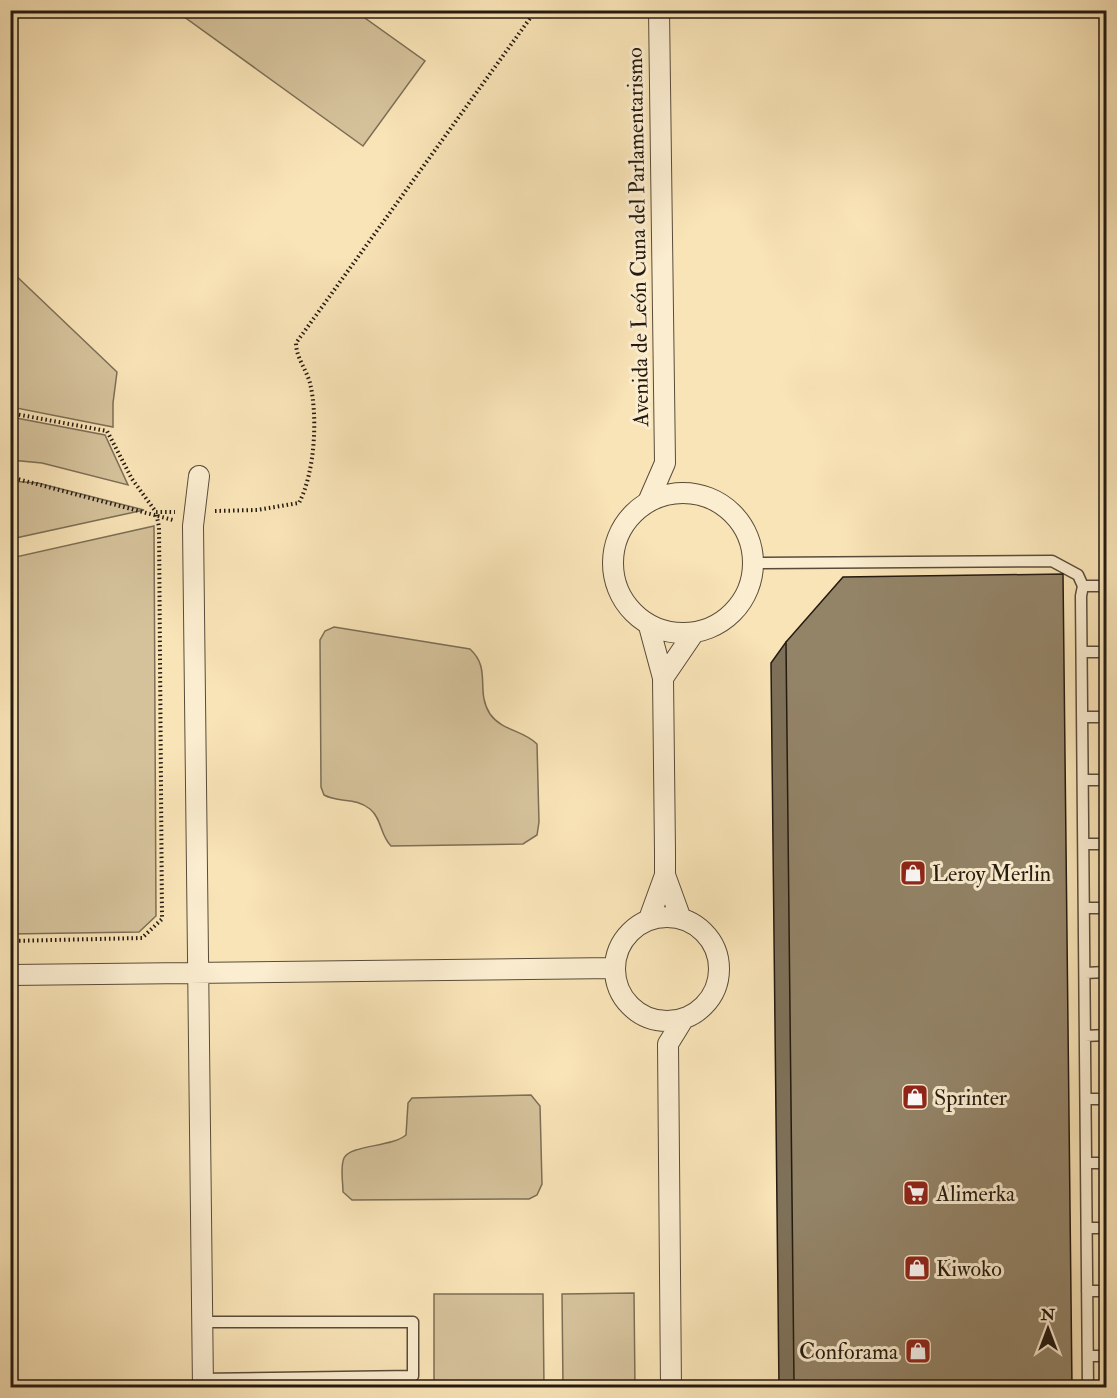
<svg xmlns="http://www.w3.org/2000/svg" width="1117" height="1398" font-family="'IM FELL Double Pica',serif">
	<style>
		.green { fill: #d5c29b; stroke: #7c6e56; stroke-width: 1.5 }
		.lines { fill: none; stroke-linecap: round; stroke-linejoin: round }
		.lane-casing { stroke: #594c3a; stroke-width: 13 }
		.street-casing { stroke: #594c3a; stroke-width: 22 }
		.path { stroke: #241a10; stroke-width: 4; stroke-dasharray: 1.5 3; stroke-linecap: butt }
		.lane { stroke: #fbedd0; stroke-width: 10 }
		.street { stroke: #fbedd0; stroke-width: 20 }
		.wall { fill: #7e7159; stroke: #241a10; stroke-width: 1.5 }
		.shaded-wall { fill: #675c48; stroke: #241a10; stroke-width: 1.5 }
		.building { fill: #938367; stroke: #241a10; stroke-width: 1.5 }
		.labels { text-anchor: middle; stroke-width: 6; stroke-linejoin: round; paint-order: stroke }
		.street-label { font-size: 22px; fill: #241a10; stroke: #fbedd0 }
		.poi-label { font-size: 22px; fill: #241a10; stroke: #fbedd0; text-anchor: start }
	</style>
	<rect width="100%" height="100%" fill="#f9e4b7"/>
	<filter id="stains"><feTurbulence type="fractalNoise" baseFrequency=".00333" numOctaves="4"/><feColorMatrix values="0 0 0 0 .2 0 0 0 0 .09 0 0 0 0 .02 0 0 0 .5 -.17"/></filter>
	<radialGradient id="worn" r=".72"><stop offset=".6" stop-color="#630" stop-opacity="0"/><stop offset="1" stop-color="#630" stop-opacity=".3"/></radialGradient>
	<!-- green -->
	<path class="green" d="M176,11h179l70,50 -62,85z
		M10,270l107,102 -4,31v24l-102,-20z
		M11,417l94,18 23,50 -86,-22 -31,-3z
		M10,481l28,2 106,27 -133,29z
		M154,526l2,390 -17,16 -128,2v-376z
		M334,627l136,22c22,20 5,42 20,65 12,17 33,16 47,30l2,78 -2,13 -14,9 -132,2c-11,-11 -9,-27 -21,-37 -14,-12 -32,-6 -46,-14l-3,-8 -1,-147 5,-9z
		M531,1095l9,11 2,78 -5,11 -8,4 -177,1 -9,-8c0,-10 -3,-25 1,-34 6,-13 48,-11 62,-23l2,-32 4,-5z
		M634,1293l1,94h-72l-1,-93z
		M434,1294h109l1,93h-110z"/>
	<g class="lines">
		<defs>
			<path id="lane" d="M753,563l299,-2 26,14 5,11
				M1082,652h24
				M1083,717h23
				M1083,780h23
				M1084,844h22
				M1084,908h22
				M1085,973l21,-1
				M1085,1036l21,-1
				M1086,1099h20
				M1086,1163h20
				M1087,1228h19
				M1087,1291h19
				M202,1322h211v54l-211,3
				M1088,1356h18
				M1088,1388l-7,-792 2,-10h23"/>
			<path id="street" d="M199,476l-6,50 10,862
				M613 563a70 70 0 1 1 140 0a70 70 0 1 1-140 0Z
				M648,502l17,-39 -6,-453
				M649,626l14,52 2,174v23l-16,44
				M663,678l30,-44
				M665,875l16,44
				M615 969a52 52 0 1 1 104 0a52 52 0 1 1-104 0Z
				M10,975l604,-7
				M671,1388l-3,-344 16,-26"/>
		</defs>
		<!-- lane casing -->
		<use href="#lane" class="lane-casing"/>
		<!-- street casing -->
		<use href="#street" class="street-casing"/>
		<!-- path -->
		<path class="path" d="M10,413l97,18 25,48 24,33
			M10,477l163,43
			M215,511l42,-1 42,-7c16,-31 19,-86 11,-120 -4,-14 -14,-26 -14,-40l240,-333
			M10,941l132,-3 20,-19 -3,-392 -3,-15h19"/>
		<!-- lane -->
		<use href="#lane" class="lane"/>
		<!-- street -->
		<use href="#street" class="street"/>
	</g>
	<!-- wall -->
	<path class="wall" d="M786,642l286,746h-293l-8,-725z"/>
	<!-- shaded-wall -->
	<path class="shaded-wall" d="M794,1382h33l-4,6h-33z"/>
	<!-- building -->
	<path class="building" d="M1063,574l9,814h-245v-6h-33l-8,-740 57,-65z"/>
	<!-- icons -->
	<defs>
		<symbol id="shop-square" viewBox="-11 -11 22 22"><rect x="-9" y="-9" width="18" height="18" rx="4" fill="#8f2418" stroke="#fbedd0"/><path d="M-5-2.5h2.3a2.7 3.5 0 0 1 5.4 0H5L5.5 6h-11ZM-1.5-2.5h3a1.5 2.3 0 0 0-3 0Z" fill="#fff"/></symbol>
		<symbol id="supermarket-square" viewBox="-11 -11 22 22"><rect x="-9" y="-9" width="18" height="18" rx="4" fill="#8f2418" stroke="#fbedd0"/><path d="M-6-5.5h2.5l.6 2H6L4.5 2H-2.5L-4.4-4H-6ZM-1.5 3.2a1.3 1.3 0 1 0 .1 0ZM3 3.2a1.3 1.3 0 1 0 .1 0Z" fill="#fff"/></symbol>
	</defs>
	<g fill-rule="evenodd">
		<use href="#shop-square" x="898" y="858" width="30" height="30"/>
		<use href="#shop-square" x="900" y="1082" width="30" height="30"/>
		<use href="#supermarket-square" x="901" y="1178" width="30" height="30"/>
		<use href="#shop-square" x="902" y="1253" width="30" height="30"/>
		<use href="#shop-square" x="903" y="1336" width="30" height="30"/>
	</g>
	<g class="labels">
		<!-- street labels -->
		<g class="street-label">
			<text transform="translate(637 237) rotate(-91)" y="8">Avenida de León Cuna del Parlamentarismo</text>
		</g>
		<!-- poi labels -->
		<g class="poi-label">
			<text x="932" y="881">Leroy Merlin</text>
			<text x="934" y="1105">Sprinter</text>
			<text x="936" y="1201">Alimerka</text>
			<text x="936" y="1276">Kiwoko</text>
			<text x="898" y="1359" text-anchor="end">Conforama</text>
		</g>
	</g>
	<!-- margin -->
	<rect width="1117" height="1398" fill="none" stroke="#f9e4b7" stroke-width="36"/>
	<rect x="12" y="12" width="1093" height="1374" fill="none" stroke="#241a10" stroke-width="3"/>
	<rect x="18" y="18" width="1081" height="1362" fill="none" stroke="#241a10" stroke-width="1.5"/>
	<!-- north arrow -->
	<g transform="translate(1048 1329)" stroke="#fbedd0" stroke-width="4.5" paint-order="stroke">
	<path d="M0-4.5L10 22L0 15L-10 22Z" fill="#241a10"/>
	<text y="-9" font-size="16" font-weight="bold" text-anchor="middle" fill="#241a10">N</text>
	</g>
	<rect width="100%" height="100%" filter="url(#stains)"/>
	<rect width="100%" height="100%" fill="url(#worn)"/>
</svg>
